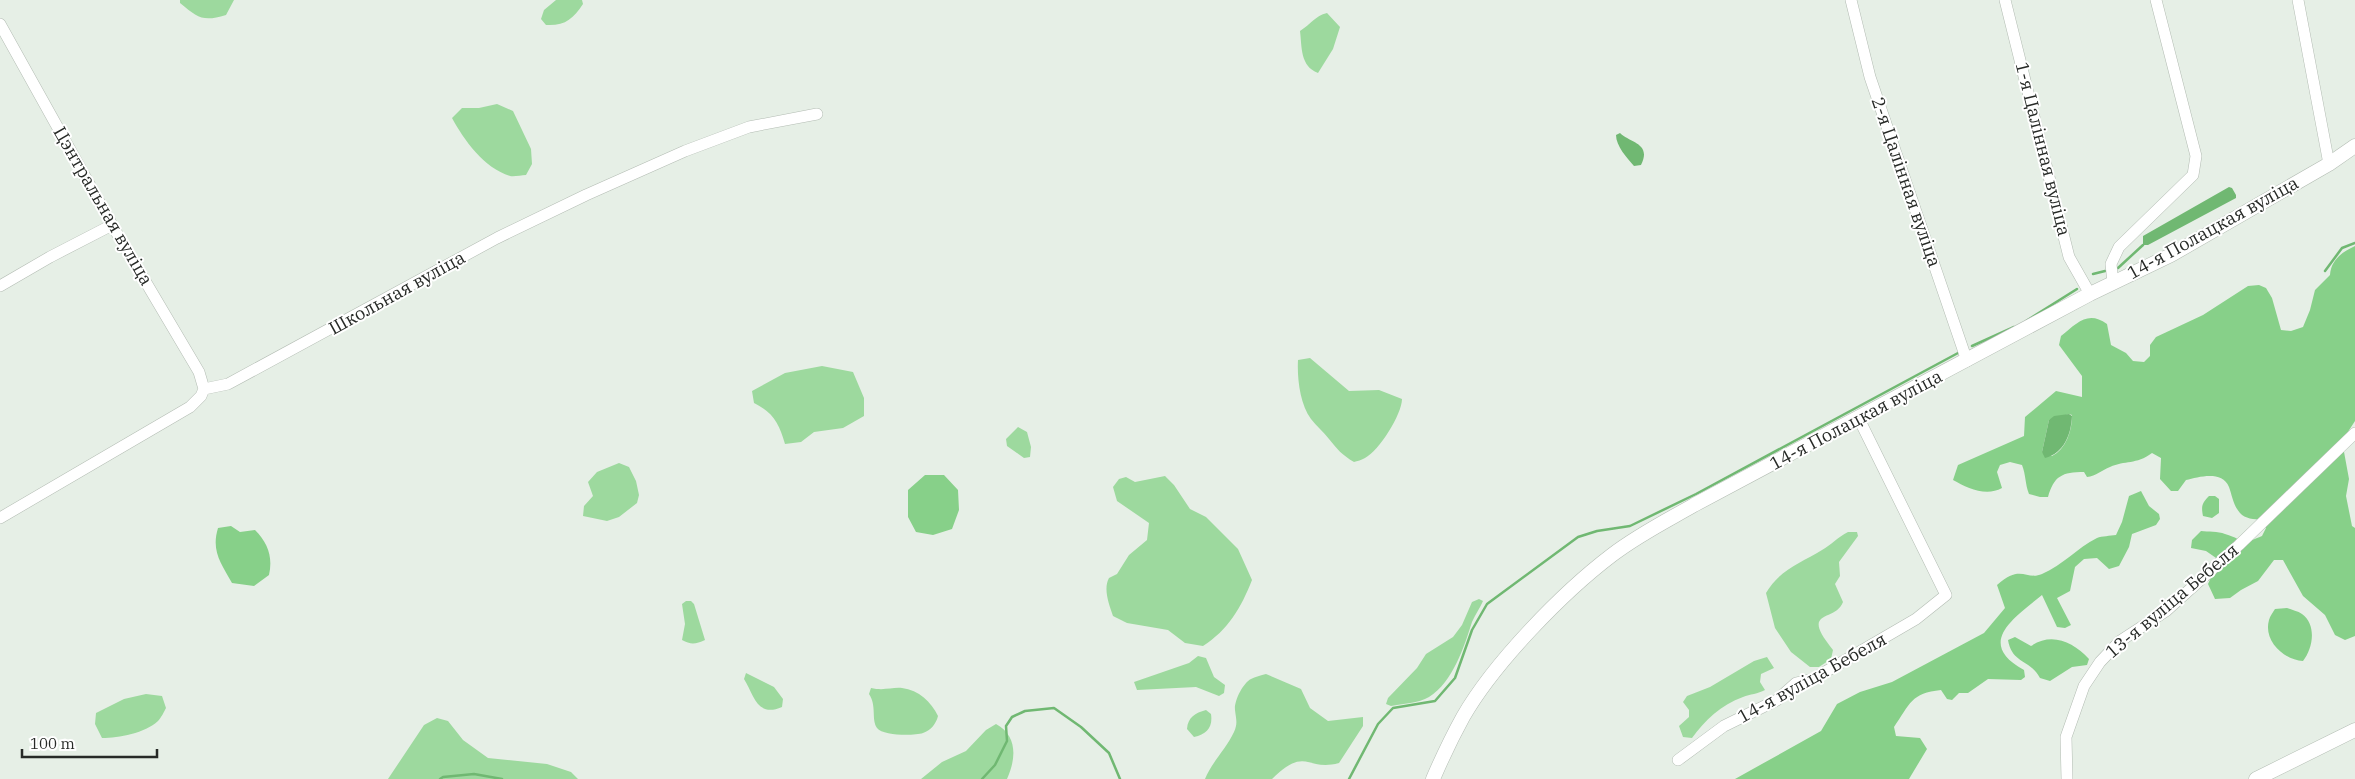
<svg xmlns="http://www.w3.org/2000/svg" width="2355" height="779" font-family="'IBM Plex Serif',serif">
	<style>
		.green { fill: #9dd99e }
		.forest { fill: #87d089; fill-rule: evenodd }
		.water { fill: #70b872 }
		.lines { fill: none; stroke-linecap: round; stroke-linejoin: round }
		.stream { stroke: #70b872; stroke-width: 2.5 }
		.minor-casing { stroke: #b3bcb3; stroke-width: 12 }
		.major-casing { stroke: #b3bcb3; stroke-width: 15 }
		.minor { stroke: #fff; stroke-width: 11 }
		.major { stroke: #fff; stroke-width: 14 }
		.labels { text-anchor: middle; stroke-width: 4; stroke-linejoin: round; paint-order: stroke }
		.street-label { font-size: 18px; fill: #272a27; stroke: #fff }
	</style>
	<rect width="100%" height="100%" fill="#e6efe6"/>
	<!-- green -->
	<path class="green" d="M180,0h54l-8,15c-23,7 -28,3 -46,-12z
		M556,0h26l1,4c-10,15 -18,22 -37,21l-5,-6 3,-9z
		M1327,13l13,14 -7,22 -15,24c-18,-7 -16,-26 -18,-42 11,-7 15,-15 27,-18z
		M497,104l16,7 18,38 1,15 -6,11c-5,0 -12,2 -16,1 -26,-8 -46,-36 -58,-58l10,-10h17z
		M1310,358l39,33 30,-1 23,9c0,15 -23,52 -37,59 -3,2 -8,3 -11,4 -12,-7 -17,-13 -25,-23 -5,-7 -13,-13 -18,-20 -11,-15 -14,-41 -13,-59z
		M822,366l31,6 11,26v18l-21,12 -29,4 -13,10 -16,2c-6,-20 -11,-31 -31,-41l-2,-12 33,-18z
		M1018,427l9,5 4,15 -1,10 -6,1 -17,-12 -1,-7z
		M619,463l10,4 7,14 3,14 -2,8 -18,14 -12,4 -24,-5 1,-10 9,-10 -5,-14 9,-10z
		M1165,476l9,9 16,24 16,8 32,32 14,31c-11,28 -24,50 -49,66l-18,-3 -17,-13 -41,-7 -14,-7c-4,-12 -10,-27 -4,-38l8,-4 12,-19 18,-15 2,-17 -32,-22 -4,-14 6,-8 7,-2 9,5z
		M1848,532h9l1,4 -19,26 1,14 -5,8 8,18c-8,21 -44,6 -10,48l-2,9 -12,8h-9l-19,-15 -16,-24 -9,-35c13,-23 35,-30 56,-43 9,-5 16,-13 26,-18z
		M1479,599l4,2c-3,7 -8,14 -11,21 -8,25 -19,60 -43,75 -10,6 -27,7 -38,9l-5,-2 2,-6 29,-30 9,-14 27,-17 9,-12 10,-23z
		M686,601h5l3,3 11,36c-9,4 -14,5 -23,0l3,-16 -3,-20z
		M1198,656l8,2 8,19 11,8 -1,8 -5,3 -23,-9 -59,3 -3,-8 55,-19z
		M1767,657l7,11 -13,6 -1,8 5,8c-7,4 -15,4 -22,7 -22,8 -38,23 -51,41l-9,-1 -4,-11 10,-9v-7l-6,-8 4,-6 23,-9 44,-26z
		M746,673l28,14 9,12 -1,8c-25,11 -28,-12 -38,-28z
		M1266,674l35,15 9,19 18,13 35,-4v9l-24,37c-33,9 -32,-18 -67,16h-67c7,-17 21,-30 29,-47 4,-9 2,-13 1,-22 -1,-9 8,-27 16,-31 4,-2 10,-4 15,-5z
		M871,688c13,3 21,-1 31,0 17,2 29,14 36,28 -2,8 -7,14 -15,17 -9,3 -40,3 -46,-5 -6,-9 0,-22 -8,-34z
		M146,694l16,2 4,12c-2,4 -5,10 -8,13 -13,12 -39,17 -56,17l-7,-14 1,-11 28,-14z
		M1206,710l5,4c2,13 -4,20 -17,23l-7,-8c1,-12 8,-16 19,-19z
		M437,718l11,3 15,19 25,18 59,6 24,8 7,7h-190l36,-54z
		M996,724c22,12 20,35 11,55h-86l21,-17 24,-11 20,-21z"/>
	<!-- forest -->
	<path class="forest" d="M2355,246v175l-13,20 7,38 -3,17 6,30 3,2v108l-10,4 -10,-5 -10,-20 -22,-19 -20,-36h-9l-16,21 -17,9 -11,8 -15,1 -7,-15 11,-24 -13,-9 -15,-3 1,-8 9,-9c7,1 17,0 24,3 18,5 15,12 37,2l4,-8 -4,-8c-8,-1 -17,-1 -22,-7 -7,-8 -8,-18 -11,-26 -7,-17 -30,-10 -43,-7l-8,11h-7l-11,-12 1,-21 -9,-5c-16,12 -27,7 -42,14 -8,3 -14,9 -23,10l-3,-5c-22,0 -30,4 -36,25h-8l-11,-3c-4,-10 -3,-19 -7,-29l-12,-3 -10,3 -3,7 5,16c-16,9 -35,0 -49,-8l5,-15 66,-29 1,-19 31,-26 26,6v-21l-23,-31 2,-9c16,-13 27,-26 46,-12l4,21 15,8 7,8 11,1 6,-6v-11l6,-8 47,-22 45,-29 11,-1 7,3 6,10 9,32 10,1 12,-4 7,-17 5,-20 15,-15c1,-15 12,-23 25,-29zM2069,414l3,1c0,16 -6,34 -20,41l-10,-4 7,-32z
		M925,475h19l14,15 1,20 -7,19 -19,6 -17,-3 -8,-15v-27z
		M2141,491l8,15 10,8 1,5 -4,6 -24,9 -3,13 -10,19 -10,3 -12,-11 -13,1 -9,8 -5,24 -13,7 14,27 -6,3 -8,-1 -15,-32c-28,23 -67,48 -18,75l1,7 -4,3 -33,-1 -20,14h-9l-7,7 -5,-1 -6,-9c-30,3 -31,14 -47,37l2,9 24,2 7,11 -18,30h-174l86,-48 16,-27 23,-12 32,-10 92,-49 21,-25 -8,-23c24,-22 29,-4 45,-11 21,-9 35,-26 55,-36 5,-2 13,-2 19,-3l6,-13 7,-26z
		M2209,496h6l4,3v14l-7,5 -9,-2c-2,-10 -1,-13 6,-20z
		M231,526l9,6 15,-2c13,13 18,27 14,45l-15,11 -22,-3c-11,-20 -21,-32 -14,-55z
		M2287,608c5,2 11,3 15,6 15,11 11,34 1,47 -19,-1 -40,-20 -34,-41 1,-4 4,-8 6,-11z
		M2015,637l16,9c21,-14 42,-4 58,13l-2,6 -15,2 -22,14 -10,-3c-10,-19 -28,-14 -32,-38z"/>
	<!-- water -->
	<path class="water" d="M1620,133c10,10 32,10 21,32l-7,1c-7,-8 -18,-20 -18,-31z
		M2229,187l3,1 4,7v3l-88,47h-5v-9z
		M2069,414l3,2c-1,19 -8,37 -27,42l-3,-6 7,-32 5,-4z"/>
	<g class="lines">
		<!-- stream -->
		<path class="stream" d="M2118,268l25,-23
			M2325,271l17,-23 13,-5
			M2093,274l12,-3
			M2026,321l51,-32
			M1972,346l42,-19
			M440,779l3,-2 31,-3 28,5
			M982,779l13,-14 12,-24 -1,-15 6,-9 13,-6 29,-3 27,19 28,26 11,26
			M1349,779l29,-55 15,-16 42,-7 20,-23 17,-48 15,-26 91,-67 19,-6 33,-5 66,-32 262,-141"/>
		<defs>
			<path id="minor" d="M1851,0l19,77 97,284
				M2005,0l64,257 21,37
				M2298,0l31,164
				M0,24l112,201 87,147 5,17
				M2113,283l-2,-19 8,-17 74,-72 3,-19 -40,-156
				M0,286l50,-29 62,-32
				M204,389l24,-5 269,-146 89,-43 99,-44 64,-24 68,-13
				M0,518l190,-111 11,-11 3,-7
				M1678,760l46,-34 53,-26 19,-17 17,-4 103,-60 30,-24 -87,-176
				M2067,779l-1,-42 18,-51 16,-24 20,-21 46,-30 73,-66 116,-112"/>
			<path id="major" d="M1433,779c9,-21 19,-42 30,-62 31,-54 99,-124 149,-162 26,-20 54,-34 82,-50l396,-211 81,-39 158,-91 26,-18
				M2256,779l99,-49"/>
		</defs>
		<!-- minor casing -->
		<use href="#minor" class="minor-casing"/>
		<!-- major casing -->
		<use href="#major" class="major-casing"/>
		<!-- minor -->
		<use href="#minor" class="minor"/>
		<!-- major -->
		<use href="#major" class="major"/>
	</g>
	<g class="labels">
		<!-- street labels -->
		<g class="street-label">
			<text transform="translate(2043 149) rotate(76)" y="6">1-я Цалінная вуліца</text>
			<text transform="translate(1906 182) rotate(71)" y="6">2-я Цалінная вуліца</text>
			<text transform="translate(103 206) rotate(60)" y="6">Цэнтральная вуліца</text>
			<text transform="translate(2213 228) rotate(-29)" y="6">14-я Полацкая вуліца</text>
			<text transform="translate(397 293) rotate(-29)" y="6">Школьная вуліца</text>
			<text transform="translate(1856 420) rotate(-28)" y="6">14-я Полацкая вуліца</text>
			<text transform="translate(2172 601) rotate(-40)" y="6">13-я вуліца Бебеля</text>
			<text transform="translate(1812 678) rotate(-29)" y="6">14-я вуліца Бебеля</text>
		</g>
	</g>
	<!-- scale -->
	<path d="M22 749v8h135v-8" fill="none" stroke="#272a27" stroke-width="2.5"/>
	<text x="30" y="749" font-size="15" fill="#272a27" stroke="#ffffff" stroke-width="4" paint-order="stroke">100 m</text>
</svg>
